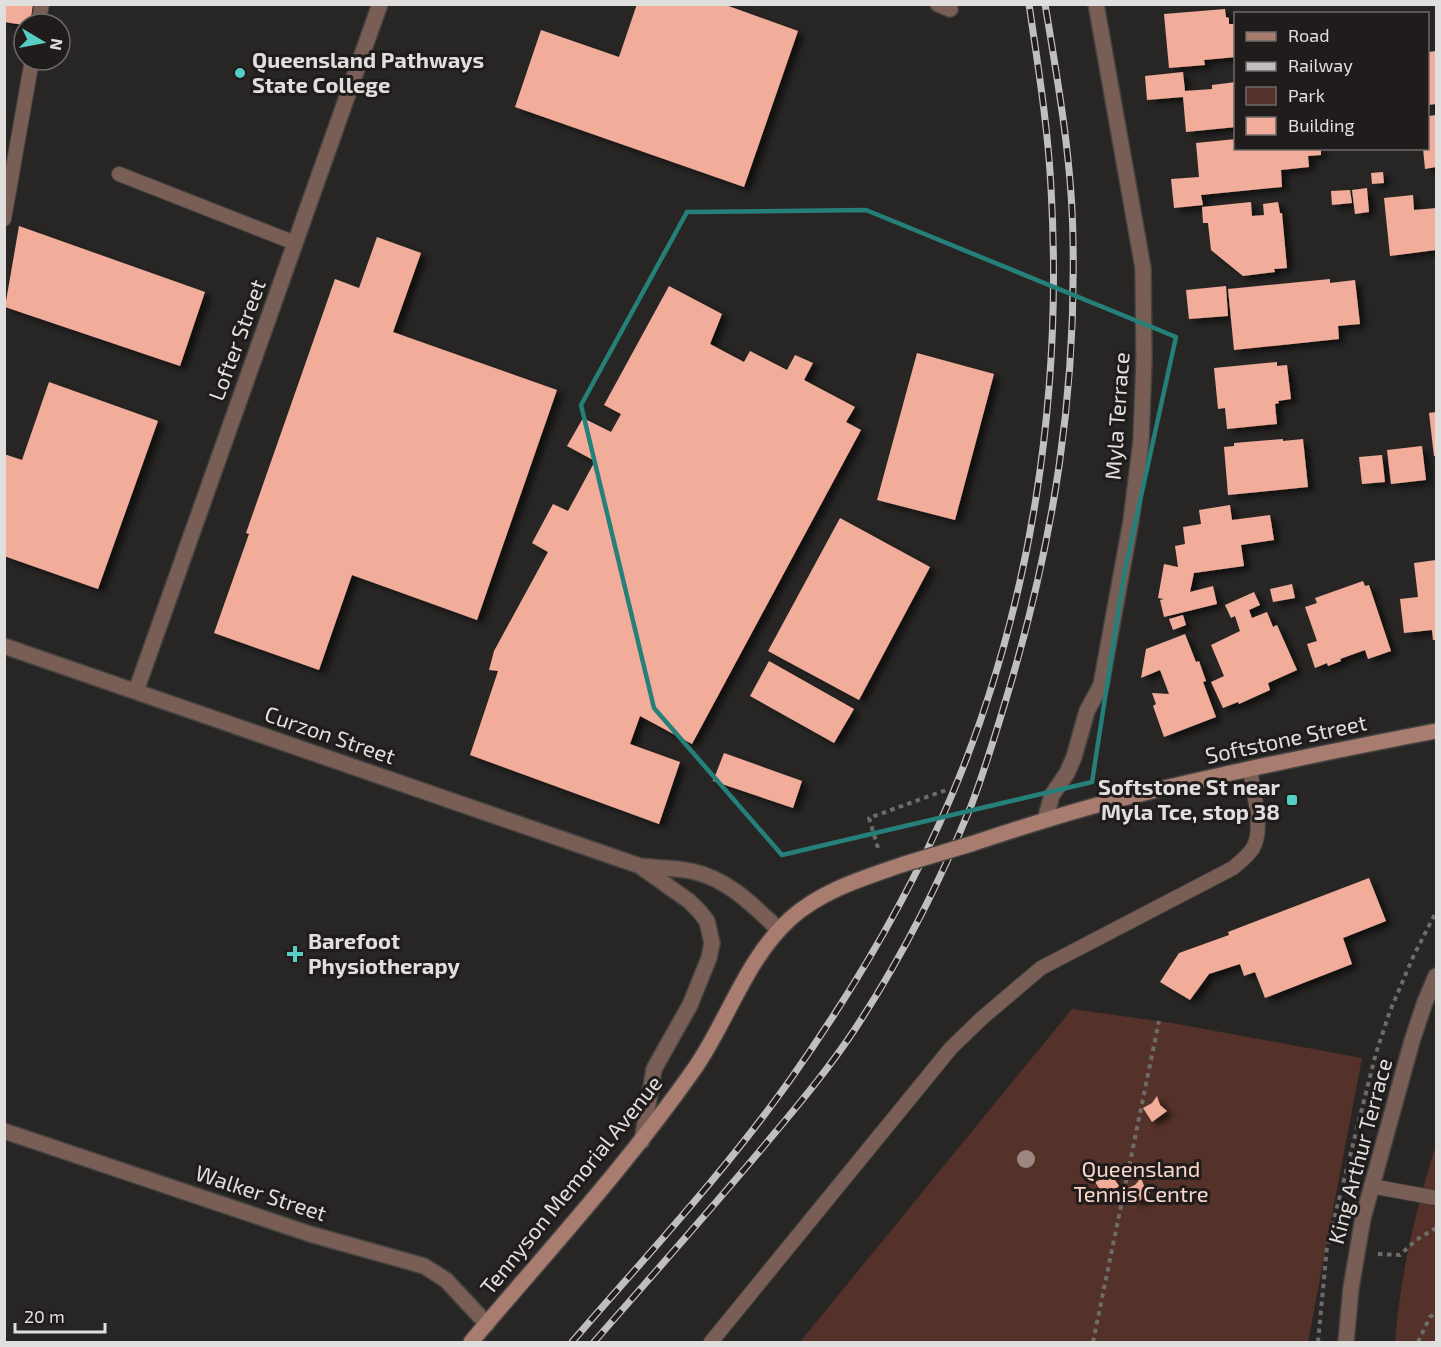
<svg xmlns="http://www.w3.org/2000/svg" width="1441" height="1347" font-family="'Exo 2',sans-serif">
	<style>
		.green { fill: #543229 }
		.building { fill: #f1ad99; filter: url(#shadow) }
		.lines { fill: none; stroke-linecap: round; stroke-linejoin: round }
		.lane-casing { stroke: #464443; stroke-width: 16 }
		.street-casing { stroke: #464443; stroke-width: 18 }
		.secondary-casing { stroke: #464443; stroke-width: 18 }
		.path { stroke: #6e6c6b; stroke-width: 4; stroke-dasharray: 4.5 4.5; stroke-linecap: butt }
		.lane { stroke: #795e56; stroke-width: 14 }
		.street { stroke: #795e56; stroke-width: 15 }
		.secondary { stroke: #a87d70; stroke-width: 15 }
		.rail-casing { stroke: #c1bfbe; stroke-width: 7 }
		.rail { stroke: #1f1c1b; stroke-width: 4.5; stroke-dasharray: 14; stroke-linecap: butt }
		.secondary-bridge-casing { stroke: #464443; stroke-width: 18; stroke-linecap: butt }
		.secondary-bridge { stroke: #a87d70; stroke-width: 15 }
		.tree { fill: #9c8680 }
		.marked { fill: none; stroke: #248079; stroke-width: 4.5; stroke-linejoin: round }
		.poi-dot { fill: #56cec3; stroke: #1f1c1b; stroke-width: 2 }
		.labels { text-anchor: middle; stroke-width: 6; stroke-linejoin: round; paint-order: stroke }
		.poi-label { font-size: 22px; font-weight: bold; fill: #e1dfde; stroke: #1f1c1b; text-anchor: start }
		.street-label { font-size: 22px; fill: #e1dfde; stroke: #1f1c1b }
		.park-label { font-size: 22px; fill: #fbd5ca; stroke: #1f1c1b }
	</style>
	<defs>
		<filter id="shadow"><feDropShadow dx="6" dy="4" stdDeviation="3" flood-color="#0009"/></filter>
	</defs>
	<rect width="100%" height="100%" fill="#282625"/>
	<!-- green -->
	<path class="green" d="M1072,1009l100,14 190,35 -54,284h-508z
		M1436,1145v197h-41c5,-66 21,-134 41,-197z"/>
	<!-- building -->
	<path class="building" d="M4,4h29l-3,20 -6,1 -20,-3z
		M637,4h86l75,27 -54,156 -229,-80 26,-77 78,27z
		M1225,9l1,8 3,1v6h7v33l-32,3 1,5 -36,3 -5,-54z
		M1436,51v53l-8,1v-53z
		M1183,72l2,19 27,-2v-4l24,-3v45l-50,5 -3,-35 -36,3 -2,-24z
		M1436,115v52l-11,2 -2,-21h5v-32z
		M1236,139v9h85v7l-13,1 1,11 -28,3 1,17 -81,8 2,10 -29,3 -3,-29 28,-2 -3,-34z
		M1383,172l1,11 -12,1 -1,-11z
		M1367,188l2,24 -14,2 -3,-24z
		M1350,190l2,13 -20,2 -1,-14z
		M1413,195l1,15 22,-2v42l-46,6 -6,-58z
		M1251,202l1,14 12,-1 -1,-11 15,-2 2,11h2l5,55 -13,1 1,3 -32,4 -32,-26 -3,-27h-5l-1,-16z
		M19,226l186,66 -25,74 -175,-59z
		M377,237l44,16 -28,79 164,58 -80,230 -125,-45 -33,95 -105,-37 35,-99 -3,-1 89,-254 24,9z
		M1330,279v4l25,-3 5,44 -22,2 1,13 -105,11 -6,-61z
		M669,286l53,28 -12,30 34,18 6,-11 37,19 8,-15 18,8 -9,17 51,27 -9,15 15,8 -169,314 -52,-28 -10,28 50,18 -21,62 -189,-69 28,-84 -9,-1 5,-19 54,-99 -16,-9 21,-39 15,7 27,-50 -28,-15 16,-28 28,14 10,-18 -17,-9z
		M1226,286l2,30 -39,3 -3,-29z
		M917,353l77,21 -39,146 -78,-20z
		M1277,362v4l10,-1 4,34 -13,2 1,2 -4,1 2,20 -50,5 -2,-21 -7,1 -4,-41z
		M49,382l109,39 -60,168 -94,-33v-102l18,6z
		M1436,412v44h-2l-5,-43z
		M1283,439v2l20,-2 5,48 -80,8 -4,-48 10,-1v-3z
		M1422,446l4,34 -35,4 -4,-34z
		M1382,455l3,27 -23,2 -3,-27z
		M1230,505l2,15 38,-5 4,25 -33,5 3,21 -50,7 -4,19 23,-6 4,18 -53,13 -4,-17 4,-1 -6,-1 6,-34 14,3 -3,-21 10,-2 -2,-17 18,-3 -2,-14z
		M840,518l90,49 -71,133 -91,-49z
		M1436,560v80h-3l-1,-10 -28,3 -4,-34 18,-2 -4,-34z
		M1363,581l2,5 4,-1 22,66 -23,8 -3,-9 -25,9 1,2 -13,5 -1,-3 -12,5 -8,-24 10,-3 -12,-34 12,-4 -2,-5z
		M1292,584l3,14 -22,4 -3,-13z
		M1254,592l6,13 -11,5 3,8 15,-6 6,15 4,-2 20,45 -29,13 2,7 -31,14 -1,-2 -15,6 -12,-26 13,-6 -13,-31 29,-14 -5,-15 -4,2 -6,-13z
		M1183,615l3,10 -13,5 -4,-11z
		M1185,634l11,28 3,-1 7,20 -3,1 13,35 -52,20 -11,-31 3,-2 -4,-11 17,1 -9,-24 -19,8 5,-29z
		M769,661l85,48 -20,34 -84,-47z
		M724,753l78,28 -9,27 -80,-27z
		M1369,878l17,43 -43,17 9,26 -87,34 -10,-26 -11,4 -4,-12 -31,10 -19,26 -30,-18 19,-29 50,-18 -1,-3z
		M1157,1096l3,9 7,6 -15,11 -9,-14 9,-5z
		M1109,1171l10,15 -14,11 -10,-15 9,-4z
		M1141,1178l3,8 6,7 -14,10 -10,-14 9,-4z"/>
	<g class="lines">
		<defs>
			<path id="lane" d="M38,24l4,-20
				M119,174l176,69
				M4,219l28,-159
				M1371,1186l65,12
				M711,1342l240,-294 31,-30 59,-50 192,-100c7,-6 15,-12 20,-20 11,-18 0,-57 -3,-79"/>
			<path id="street" d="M938,4l12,5
				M4,646l636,220c16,2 35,2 51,5 36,7 63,35 88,59
				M136,691l244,-687
				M1045,820l7,-25 15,-22 7,-16 13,-46 14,-26 30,-164 10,-80 3,-81 -1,-92 -47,-264
				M641,867l48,34 10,10 8,10 5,22 -3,15 -19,47 -36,64 -12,72
				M4,1131l306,103 114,32 22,14 41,44
				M1346,1342l5,-54 12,-70 49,-177 13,-39 11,-26"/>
			<path id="secondary" d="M971,844c51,-17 101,-33 153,-46 103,-26 208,-47 312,-67
				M471,1342c76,-90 156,-177 224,-274 33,-48 51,-109 95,-149 32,-29 74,-41 114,-55"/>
		</defs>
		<!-- lane casing -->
		<use href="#lane" class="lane-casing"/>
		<!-- street casing -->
		<use href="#street" class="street-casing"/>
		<!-- secondary casing -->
		<use href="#secondary" class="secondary-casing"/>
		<!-- path -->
		<path class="path" d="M878,848l-9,-30 77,-28
			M1378,1254l22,1 16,-15 20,-12
			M1093,1342l66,-321
			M1318,1342l9,-95 49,-194 14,-42 23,-54 23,-45
			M1418,1342l12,-25 6,-4"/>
		<!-- lane -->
		<use href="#lane" class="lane"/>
		<!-- street -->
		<use href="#street" class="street"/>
		<!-- secondary -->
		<use href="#secondary" class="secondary"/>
		<defs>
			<path id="rail" d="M572,1342c74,-86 152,-169 218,-262 62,-88 119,-183 161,-283 81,-191 112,-402 100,-609 -3,-61 -13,-122 -22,-184
				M594,1342c55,-63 111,-126 165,-190 33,-40 67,-79 96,-123 46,-70 84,-145 116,-223 15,-39 27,-80 39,-120 44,-149 66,-290 63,-446 -1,-79 -15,-158 -28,-236"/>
		</defs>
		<!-- rail casing -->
		<use href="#rail" class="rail-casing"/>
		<!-- rail -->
		<use href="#rail" class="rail"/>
		<defs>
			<path id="secondary-bridge" d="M904,864l67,-20"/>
		</defs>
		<!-- secondary-bridge casing -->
		<use href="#secondary-bridge" class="secondary-bridge-casing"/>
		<!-- secondary-bridge -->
		<use href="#secondary-bridge" class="secondary-bridge"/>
	</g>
	<!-- trees -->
	<circle class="tree" cx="1026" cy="1159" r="9"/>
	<!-- marked area -->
	<path class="marked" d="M866,210l310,127 -51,232 -33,213 -310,73 -128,-147 -73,-303 106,-193z"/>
	<!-- markers -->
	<g class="poi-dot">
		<circle cx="240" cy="73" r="6"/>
		<rect x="1286" y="794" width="12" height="12" rx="3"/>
		<path d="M292 945h6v6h6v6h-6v6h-6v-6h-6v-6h6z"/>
	</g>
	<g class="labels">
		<!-- poi labels -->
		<g class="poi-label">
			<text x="252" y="68">Queensland Pathways<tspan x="252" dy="25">State College</tspan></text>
			<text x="1280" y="795" text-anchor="end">Softstone St near<tspan x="1280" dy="25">Myla Tce, stop 38</tspan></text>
			<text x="308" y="949">Barefoot<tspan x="308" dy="25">Physiotherapy</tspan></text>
		</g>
		<!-- street labels -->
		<g class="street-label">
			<text transform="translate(237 340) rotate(-70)" y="8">Lofter Street</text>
			<text transform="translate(1117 416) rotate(-86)" y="8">Myla Terrace</text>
			<text transform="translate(330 735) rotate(19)" y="8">Curzon Street</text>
			<text transform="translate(1286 739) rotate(-12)" y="8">Softstone Street</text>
			<text transform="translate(1360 1151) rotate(-75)" y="8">King Arthur Terrace</text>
			<text transform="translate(571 1185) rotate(-51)" y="8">Tennyson Memorial Avenue</text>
			<text transform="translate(261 1193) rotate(18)" y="8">Walker Street</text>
		</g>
		<!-- park labels -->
		<g class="park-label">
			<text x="1141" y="1177">Queensland<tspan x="1141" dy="25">Tennis Centre</tspan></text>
		</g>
	</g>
	<!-- border -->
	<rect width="1441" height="1347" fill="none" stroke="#e1dfde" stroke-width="12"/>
	<!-- legend -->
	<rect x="1234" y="12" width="195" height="138" fill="#1f1c1b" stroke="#6d6a69" stroke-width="1.5"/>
	<rect x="1246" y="32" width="30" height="9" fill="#a87d70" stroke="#6d6a69" stroke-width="1.5"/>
	<text x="1288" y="42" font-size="18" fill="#e1dfde">Road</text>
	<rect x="1246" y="62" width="30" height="9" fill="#c1bfbe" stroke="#6d6a69" stroke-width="1.5"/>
	<text x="1288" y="72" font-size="18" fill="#e1dfde">Railway</text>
	<rect x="1246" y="87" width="30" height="18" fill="#543229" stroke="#6d6a69" stroke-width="1.5"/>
	<text x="1288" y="102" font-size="18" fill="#e1dfde">Park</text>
	<rect x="1246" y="117" width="30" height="18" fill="#f1ad99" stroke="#6d6a69" stroke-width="1.5"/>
	<text x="1288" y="132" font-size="18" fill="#e1dfde">Building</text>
	<!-- north arrow -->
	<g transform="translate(42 42) rotate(100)"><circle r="28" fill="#1f1c1b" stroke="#6d6a69" stroke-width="1.5"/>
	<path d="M0-4.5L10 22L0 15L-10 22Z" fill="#56cec3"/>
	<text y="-9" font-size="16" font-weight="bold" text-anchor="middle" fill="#e1dfde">N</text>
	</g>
	<!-- scale -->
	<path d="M15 1323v9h90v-9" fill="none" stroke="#e1dfde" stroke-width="3"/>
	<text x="24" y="1323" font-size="18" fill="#e1dfde" stroke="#1f1c1b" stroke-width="4.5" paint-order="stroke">20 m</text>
</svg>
